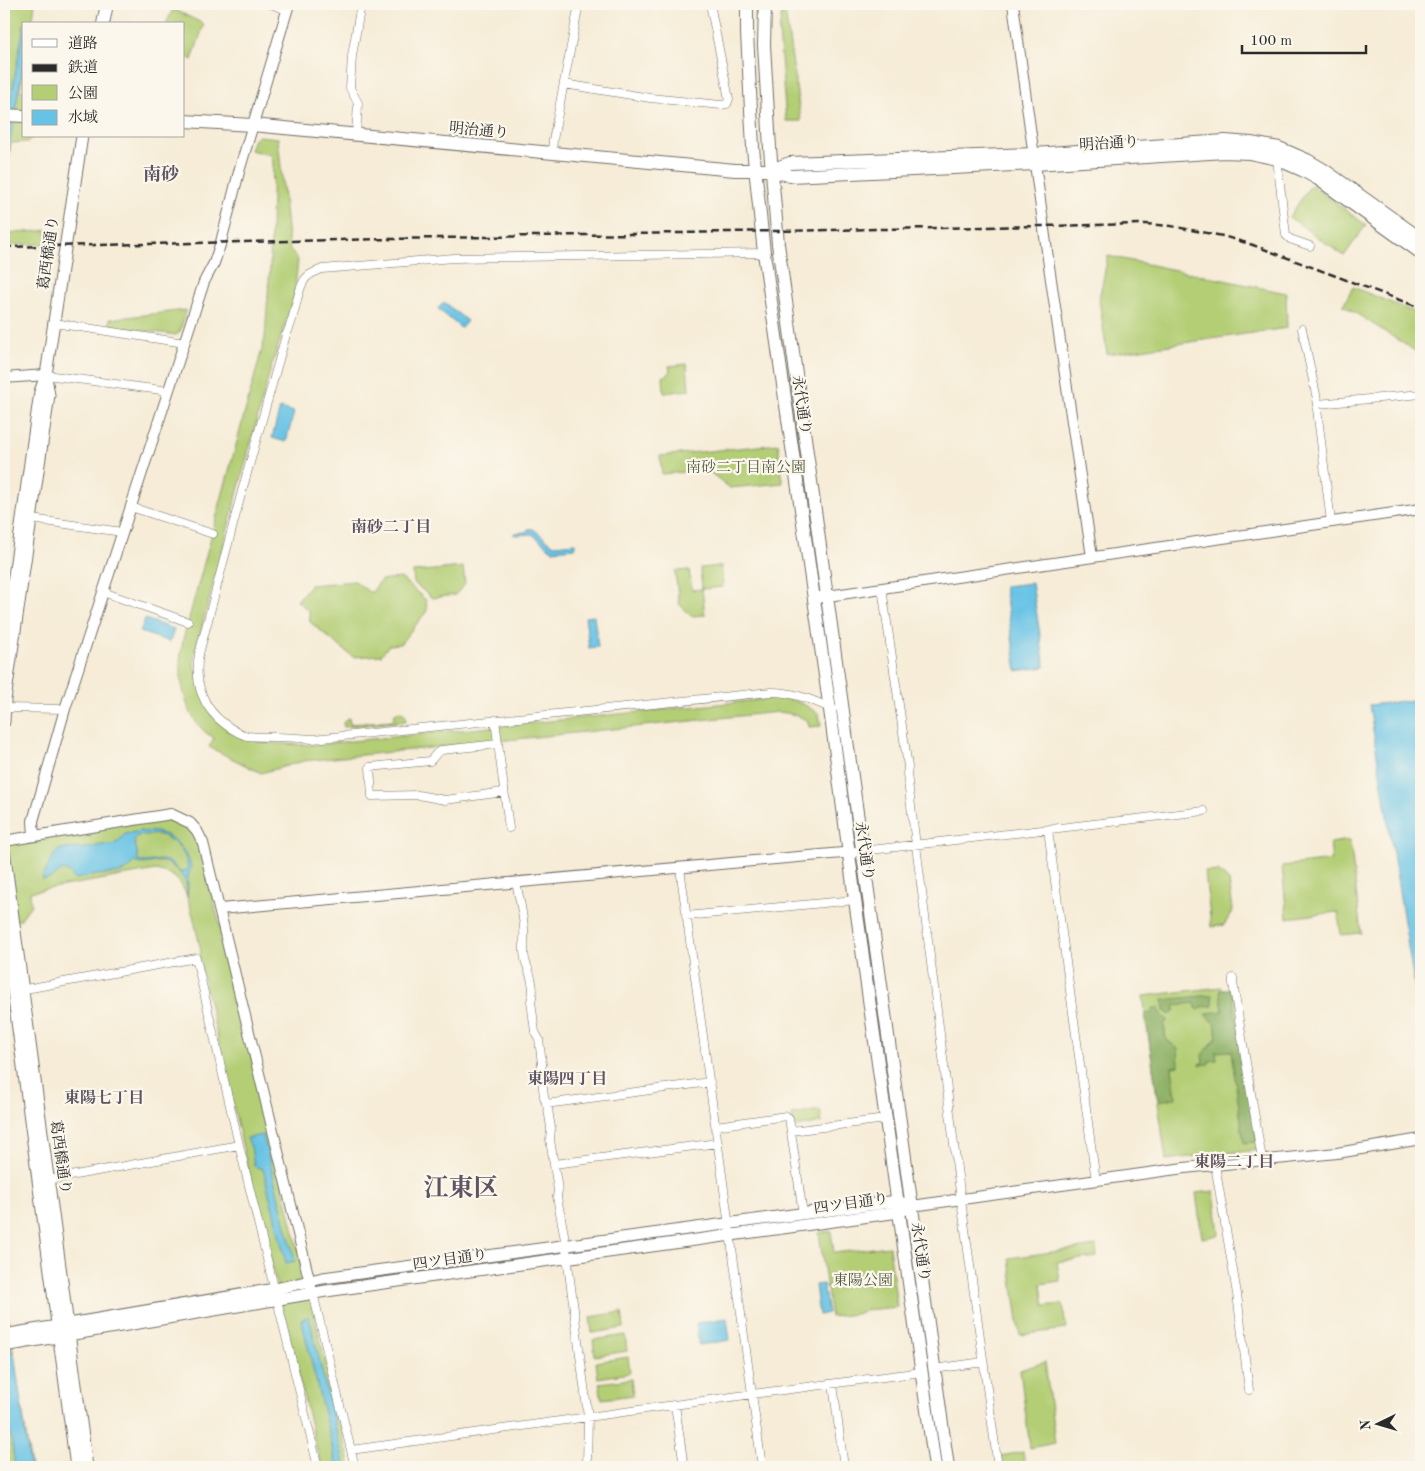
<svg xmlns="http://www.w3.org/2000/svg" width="1425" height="1471" font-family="'Old Standard TT','Noto Serif JP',serif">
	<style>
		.green { fill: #b3ce74; stroke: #6f7c50 }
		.forest { fill: #8eb166; stroke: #5c6e48 }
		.water { fill: #67c3e5; stroke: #497788; fill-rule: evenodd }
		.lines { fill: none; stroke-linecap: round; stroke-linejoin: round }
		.minor-casing { stroke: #726f67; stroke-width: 9 }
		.tertiary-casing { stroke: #726f67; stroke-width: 12 }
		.secondary-casing { stroke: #726f67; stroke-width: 13 }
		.primary-casing { stroke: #726f67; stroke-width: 14 }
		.minor { stroke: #fff; stroke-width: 8 }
		.tertiary { stroke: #fff; stroke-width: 10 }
		.secondary { stroke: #fff; stroke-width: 11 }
		.primary { stroke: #fff; stroke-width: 12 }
		.rail { stroke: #2b2b2b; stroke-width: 2.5; stroke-dasharray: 8 4; stroke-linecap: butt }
		.labels { text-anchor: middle; stroke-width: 4.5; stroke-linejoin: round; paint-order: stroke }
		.street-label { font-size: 15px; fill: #2b2b2b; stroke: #fbf7ec }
		.park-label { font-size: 15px; fill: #545c41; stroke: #fbf7ec }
		.neighbourhood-label { font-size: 16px; font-weight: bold; fill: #5f5461; stroke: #fbf7ec }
		.quarter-label { font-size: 18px; font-weight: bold; fill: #5f5461; stroke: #fbf7ec }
		.town-label { font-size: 25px; font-weight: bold; fill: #5f5461; stroke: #fbf7ec }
	</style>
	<rect width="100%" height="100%" fill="#fbf7ec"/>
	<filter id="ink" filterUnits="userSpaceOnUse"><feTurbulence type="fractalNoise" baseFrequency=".02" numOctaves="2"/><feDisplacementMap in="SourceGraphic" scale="10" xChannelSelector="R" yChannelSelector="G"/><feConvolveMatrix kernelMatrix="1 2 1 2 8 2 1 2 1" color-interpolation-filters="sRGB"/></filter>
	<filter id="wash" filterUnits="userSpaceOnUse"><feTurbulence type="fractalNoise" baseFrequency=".0096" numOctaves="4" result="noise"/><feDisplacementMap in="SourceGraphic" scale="20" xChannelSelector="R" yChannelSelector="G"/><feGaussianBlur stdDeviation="1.12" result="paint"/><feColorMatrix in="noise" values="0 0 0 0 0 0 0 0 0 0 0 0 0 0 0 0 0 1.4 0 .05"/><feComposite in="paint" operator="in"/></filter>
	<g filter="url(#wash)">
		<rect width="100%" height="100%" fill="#f6ecd7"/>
		<!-- green -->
		<path class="green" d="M4,4h31l-3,20h-8v47l-4,19 4,1v45h9l-5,6 -17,1 -7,49z
			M783,4h1l17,117h-15l-7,-89z
			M173,9l31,15 -12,36 -8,-5v-31h-18z
			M259,136l19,2 11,110 9,12 -4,37 -24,74 -75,281 -1,14 21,51 33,19 16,7 48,2 466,-47c16,0 28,7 41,16l2,12 -12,1 -1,-6c-10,-6 -19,-8 -30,-9l-474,49 -43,12 -52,-26 5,-9c-4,-3 -9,-5 -12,-9 -17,-16 -24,-53 -21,-76 1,-10 4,-21 7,-31l77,-284 5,-72 3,-105 -2,-6 -21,-5 4,-11z
			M1311,185l55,40 -22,31 -55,-39z
			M51,230l-1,14 -46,1v-11z
			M1108,256l178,37 1,35 -180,26 -8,-55z
			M1353,287l68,28v26l-6,10 -72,-46z
			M186,310l-6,22 -4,3 -66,-9v-7z
			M687,364l2,26 -25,3 -1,-17h3l4,-4 -1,-6z
			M778,444l5,39 -53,5 -23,-18 -45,4 -2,-18z
			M721,566l2,21 -21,2 3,26 -13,1 -13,-12 -4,-33 14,-1 3,20 10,-1 -2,-21z
			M463,567l2,17 -10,11 -23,3 -18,-15 -1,-11z
			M401,578l25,22 1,11 -27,33 -11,1 -8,10 -28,2 -43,-35 -1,-11 -12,-10 13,-16 45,-4 14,11h3l9,-12z
			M398,711l7,3 1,3v4l-62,6 -1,-4 4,-5h2l1,6 43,-4 2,-6z
			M170,818l18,8 12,18 151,623h-30l-79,-323 -43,-186 2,-7c-5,-19 -11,-63 -27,-74 -5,-4 -12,-5 -18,-7l-126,22 1,13 -11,15 -16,-1v-79z
			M1350,840l11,93 -20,2 -3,-23 -51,6 -5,-52 50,-6 -2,-17z
			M1218,871l11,10 4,28 -1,4 -8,12 -13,2 -6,-55z
			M1221,987l1,3 12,-2 26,162 -63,6 -31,4 -23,-164z
			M820,1110l2,13 -26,4 -3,-2 -1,-10z
			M1214,1191l5,44 -17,3 -6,-45z
			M831,1231l3,22 55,-7 8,61 -31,3 -10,4 -25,3 -12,-84z
			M1096,1246l1,11 -40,5 3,19 -19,3 3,22 19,-2 3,25 -46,6 -11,-77z
			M4,1290l27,177h-27z
			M622,1312l2,16 -32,5 -2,-16z
			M625,1335l2,16 -32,5 -2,-16z
			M628,1357l2,16 -32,5 -2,-16z
			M1045,1362l10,81 -25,5 -10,-78z
			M631,1379l2,16 -31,4 -3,-16z
			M1023,1452l2,15h-23l-2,-11z"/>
		<!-- forest -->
		<path class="forest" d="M1231,989l26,153 -13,1 -13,-92 -15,1 1,8 -8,1v3l-9,1v-1l3,-1 -1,-8 15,-18 -2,-14 -10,-8 2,-2 16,-2 -3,-21z
			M1212,995l1,11 -12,1 -2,3 -3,-2 -1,-5 -20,2v5l-5,5 -6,-4 -1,-11z
			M1152,1008h7l1,5 8,7 -4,5 2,14 12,10 1,17 -7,1 4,31 -18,3 -13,-87 7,-1z"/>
		<!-- water -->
		<path class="water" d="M24,24v36l-20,116v-39z
			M444,302l23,19 -6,7 -23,-19z
			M280,408l14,4 -8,30 -14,-4z
			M528,529h5l21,16 21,-2v5l-23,2 -20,-16 -18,1v-2l12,-1z
			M1032,583l13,84 -28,4 -13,-85z
			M594,616l4,31 -9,1 -4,-31z
			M145,619l29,10 -4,13 -30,-10z
			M1421,699v54l-4,6 4,28v240l-52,-322z
			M140,831c6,1 11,0 16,1 17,2 32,20 35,35 -5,10 -2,21 -4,31 -1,-4 1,-10 -1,-15 -3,-8 -14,-20 -23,-21 -10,-2 -18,5 -28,0 -12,15 -22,11 -39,13 -7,1 -13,3 -20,4l-3,-1c-1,-4 -5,-6 -10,-8l-12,8 -8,2 -1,-2c6,-10 9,-22 18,-29l29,-1 11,-3h12l6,-3 7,-8zM140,835c6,0 14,-1 20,0 13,3 30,21 27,35l-7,2c-4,-4 -8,-9 -13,-11 -9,-3 -20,3 -29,0l-1,-11 -3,-8 3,-6z
			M263,1135l32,126 -9,2 -23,-94 -9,-3 -3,-19 -4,-9z
			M823,1284l5,29 -9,2 -4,-30z
			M4,1301l3,9 -1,16 6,27h2l16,114h-15l-11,-82z
			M309,1317l36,150h-8l-36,-148z
			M727,1318l3,22 -31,5 -3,-22z"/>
	</g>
	<g filter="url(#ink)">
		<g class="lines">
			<defs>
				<path id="minor" d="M271,4l16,6
					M564,84l86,14 71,7 6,-1 2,-5 -19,-95
					M356,135l2,-32 -8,-15 2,-32 9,-52
					M552,153l1,-13 26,-136
					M1277,159l9,76 4,4 20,7
					M764,253l-310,5 -132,11c-4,2 -10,4 -14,7 -12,10 -12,43 -22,59l-44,156 -43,163c-5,28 3,54 27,71 7,5 13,9 21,11 9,1 19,1 27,1 13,0 26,1 39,2l458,-47c23,0 41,8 62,17
					M54,323l131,20
					M1302,329l16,75 -1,5 14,113
					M46,375l123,16
					M1318,404l103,-10
					M131,507l82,27
					M31,519l91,13
					M882,588l26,179 -1,7 54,426 37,267
					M103,592l85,30
					M4,708l61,1
					M495,720l14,108
					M498,744l-56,6 -5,3 -7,8 -60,6 2,29 46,-1 27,5 59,-8
					M1048,830l48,351
					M862,851l342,-40
					M680,868l82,599
					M516,882c3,15 7,31 8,46 1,11 -2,24 2,35 4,11 10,26 5,38l4,31 4,7 3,25 -1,7 3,26 4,12 3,19 -1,12 8,50 -1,7 7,37 24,182 -1,51
					M686,916l169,-16
					M1233,978v5l29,177
					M20,990l176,-32 43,187 79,322
					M546,1104l164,-22
					M716,1126l70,-10 3,2 14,96
					M791,1131l95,-12
					M554,1164l164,-21
					M1215,1165l22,129 12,96
					M48,1180l191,-35
					M313,1293l42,174
					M934,1369l49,-7
					M833,1384l11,83
					M675,1405l9,62
					M351,1450l409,-57 162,-21
					M1411,1467l10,-2"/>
				<path id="tertiary" d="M1013,4l37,269 42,284
					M4,378l42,-3
					M814,598l607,-89
					M34,836l-1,-15 32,-112 139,-427 10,-19 7,-21 19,-74 49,-164
					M4,841l167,-27 19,9 7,8 6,12 108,444
					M220,909l634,-57
					M912,1206l272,-38 153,-15 84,-14"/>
				<path id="secondary" d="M4,647l36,-255 6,-17 36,-239
					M4,722l1,-22 44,-305 -3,-18
					M4,850l83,617
					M4,923l72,544
					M4,1335l271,-46 48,-11 574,-77 8,3
					M4,1346l322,-55 573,-79 13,-6"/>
				<path id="primary" d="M747,4v29l6,115 11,105 67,464 24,183 80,567
					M765,4l-1,41 6,103 8,96 170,1223
					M103,24l4,-20
					M4,115l20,1
					M184,121l68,4 483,45h36l20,6 244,-12 190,-12 24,1 28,6 25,11 16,9 103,74
					M771,170l19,-7 244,-9 191,-13 26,2 28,5 28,12 17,10 97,69"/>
			</defs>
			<!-- minor casing -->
			<use href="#minor" class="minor-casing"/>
			<!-- tertiary casing -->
			<use href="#tertiary" class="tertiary-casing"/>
			<!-- secondary casing -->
			<use href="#secondary" class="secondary-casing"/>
			<!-- primary casing -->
			<use href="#primary" class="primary-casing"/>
			<!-- minor -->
			<use href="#minor" class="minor"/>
			<!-- tertiary -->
			<use href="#tertiary" class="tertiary"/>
			<!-- secondary -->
			<use href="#secondary" class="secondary"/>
			<!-- primary -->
			<use href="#primary" class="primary"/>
			<!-- rail -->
			<path class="rail" d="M4,247l772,-16 370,-7 25,2 52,10 30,9 168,63"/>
		</g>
	</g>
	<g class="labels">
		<!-- street labels -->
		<g class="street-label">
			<text transform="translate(479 130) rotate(5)" y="5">明治通り</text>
			<text transform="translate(1109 143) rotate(-4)" y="5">明治通り</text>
			<text transform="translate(48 253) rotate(-82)" y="5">葛西橋通り</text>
			<text transform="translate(802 405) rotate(82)" y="5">永代通り</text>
			<text transform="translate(865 851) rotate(82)" y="5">永代通り</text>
			<text transform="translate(61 1157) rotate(82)" y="5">葛西橋通り</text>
			<text transform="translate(851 1203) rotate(-8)" y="5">四ツ目通り</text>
			<text transform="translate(921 1252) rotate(82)" y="5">永代通り</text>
			<text transform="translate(450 1259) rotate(-8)" y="5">四ツ目通り</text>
		</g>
		<!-- park labels -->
		<g class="park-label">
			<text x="746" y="472">南砂二丁目南公園</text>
			<text x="863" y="1285">東陽公園</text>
		</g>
		<!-- neighbourhood labels -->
		<g class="neighbourhood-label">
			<text x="391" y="532">南砂二丁目</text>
			<text x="567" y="1084">東陽四丁目</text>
			<text x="104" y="1103">東陽七丁目</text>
			<text x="1234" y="1167">東陽二丁目</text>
		</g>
		<!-- quarter labels -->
		<g class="quarter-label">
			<text x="161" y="180">南砂</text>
		</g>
		<!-- town labels -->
		<g class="town-label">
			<text x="461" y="1196">江東区</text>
		</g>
	</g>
	<!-- margin -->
	<rect width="1425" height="1471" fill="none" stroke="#fbf7ec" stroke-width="20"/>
	<!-- legend -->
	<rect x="22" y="22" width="162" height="115" fill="#fbf7ec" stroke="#a8a59f"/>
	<rect x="32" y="39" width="25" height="8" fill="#ffffff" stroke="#a8a59f"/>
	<text x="68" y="48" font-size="15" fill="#2b2b2b">道路</text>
	<rect x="32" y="64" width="25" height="8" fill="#2b2b2b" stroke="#a8a59f"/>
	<text x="68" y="72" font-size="15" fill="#2b2b2b">鉄道</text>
	<rect x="32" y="85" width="25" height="15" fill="#b3ce74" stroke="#a8a59f"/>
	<text x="68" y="98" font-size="15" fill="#2b2b2b">公園</text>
	<rect x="32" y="110" width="25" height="15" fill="#67c3e5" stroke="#a8a59f"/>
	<text x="68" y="122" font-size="15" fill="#2b2b2b">水域</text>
	<!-- north arrow -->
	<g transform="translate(1378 1424) rotate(265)" stroke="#fbf7ec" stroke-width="4" paint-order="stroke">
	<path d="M0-4L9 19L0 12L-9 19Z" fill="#2b2b2b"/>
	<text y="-8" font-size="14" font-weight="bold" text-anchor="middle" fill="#2b2b2b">N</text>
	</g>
	<!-- scale -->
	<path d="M1242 45v8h124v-8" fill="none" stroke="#2b2b2b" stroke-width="2.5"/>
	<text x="1250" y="45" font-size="15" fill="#2b2b2b" stroke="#fbf7ec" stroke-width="4" paint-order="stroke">100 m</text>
</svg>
